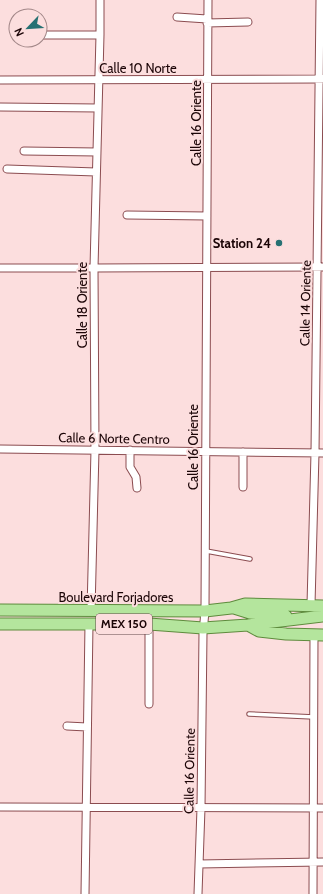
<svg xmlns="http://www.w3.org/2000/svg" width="323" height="894" font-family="Cabin,sans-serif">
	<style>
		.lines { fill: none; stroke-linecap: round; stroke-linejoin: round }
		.lane-casing { stroke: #8b4c50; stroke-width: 5.5 }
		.street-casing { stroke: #8b4c50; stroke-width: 9 }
		.primary-casing { stroke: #5e8b3d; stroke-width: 13 }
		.lane { stroke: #fff; stroke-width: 3.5 }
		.street { stroke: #fff; stroke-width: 7 }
		.primary { stroke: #b4e59d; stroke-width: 11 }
		.poi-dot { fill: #277173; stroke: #fcdede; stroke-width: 1.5 }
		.labels { text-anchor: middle; stroke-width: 4; stroke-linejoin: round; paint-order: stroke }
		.shield { fill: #fcdede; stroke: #5e4547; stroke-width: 1 }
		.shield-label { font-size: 12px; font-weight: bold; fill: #1b0406 }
		.street-label { font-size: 13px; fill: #1b0406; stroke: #fcdede }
		.poi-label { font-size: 13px; font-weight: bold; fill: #1b0406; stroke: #fcdede; text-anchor: end }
	</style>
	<rect width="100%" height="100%" fill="#fcdede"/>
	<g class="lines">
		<defs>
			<path id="lane" d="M206,551l44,8
				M249,714l65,3"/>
			<path id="street" d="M177,17l30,2
				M207,23l41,-1
				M40,35h60
				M0,80l323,-1
				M0,107l98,1
				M24,151l73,1
				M7,169l89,3
				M127,215l80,1
				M0,268h94l229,-1
				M0,449l323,4
				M130,450v17l6,10 1,11
				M243,487v-35
				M311,605l4,-152 5,-453
				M91,611l4,-161 -1,-182 6,-233v-35
				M149,624v80
				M67,726l20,1
				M0,807l323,1
				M199,864l124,-2
				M85,894l4,-270
				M198,894l3,-86 2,-175 2,-22 3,-611
				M313,894l1,-259"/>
			<path id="primary" d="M234,608l16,5 36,3
				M0,610l205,1 26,-3 14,-4 78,2
				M0,624h149l54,4 45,-3 75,-9
				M248,625l11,6 27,3 37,1"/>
		</defs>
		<!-- lane casing -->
		<use href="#lane" class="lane-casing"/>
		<!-- street casing -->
		<use href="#street" class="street-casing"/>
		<!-- primary casing -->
		<use href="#primary" class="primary-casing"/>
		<!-- lane -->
		<use href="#lane" class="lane"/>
		<!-- street -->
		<use href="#street" class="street"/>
		<!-- primary -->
		<use href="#primary" class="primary"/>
	</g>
	<!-- markers -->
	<circle class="poi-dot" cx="279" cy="243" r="4"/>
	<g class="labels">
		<!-- shield labels -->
		<rect class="shield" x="96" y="614" width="56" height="20" rx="3"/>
		<g class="shield-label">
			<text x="124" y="628">MEX 150</text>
		</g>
		<!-- street labels -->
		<g class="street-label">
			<text x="138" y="73">Calle 10 Norte</text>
			<text transform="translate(196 123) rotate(-90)" y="5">Calle 16 Oriente</text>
			<text transform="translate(305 303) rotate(-89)" y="5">Calle 14 Oriente</text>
			<text transform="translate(82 305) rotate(-90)" y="5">Calle 18 Oriente</text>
			<text transform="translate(114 438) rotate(1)" y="5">Calle 6 Norte Centro</text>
			<text transform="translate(193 447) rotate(-90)" y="5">Calle 16 Oriente</text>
			<text x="116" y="602">Boulevard Forjadores</text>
			<text transform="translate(189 771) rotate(-89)" y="5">Calle 16 Oriente</text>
		</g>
		<!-- poi labels -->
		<g class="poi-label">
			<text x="271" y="248">Station 24</text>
		</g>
	</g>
	<!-- north arrow -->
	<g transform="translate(28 28) rotate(245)"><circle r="19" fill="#fcdede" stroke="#a28788"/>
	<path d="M0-3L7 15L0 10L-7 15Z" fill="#277173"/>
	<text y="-6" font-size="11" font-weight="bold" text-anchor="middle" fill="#1b0406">N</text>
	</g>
</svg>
